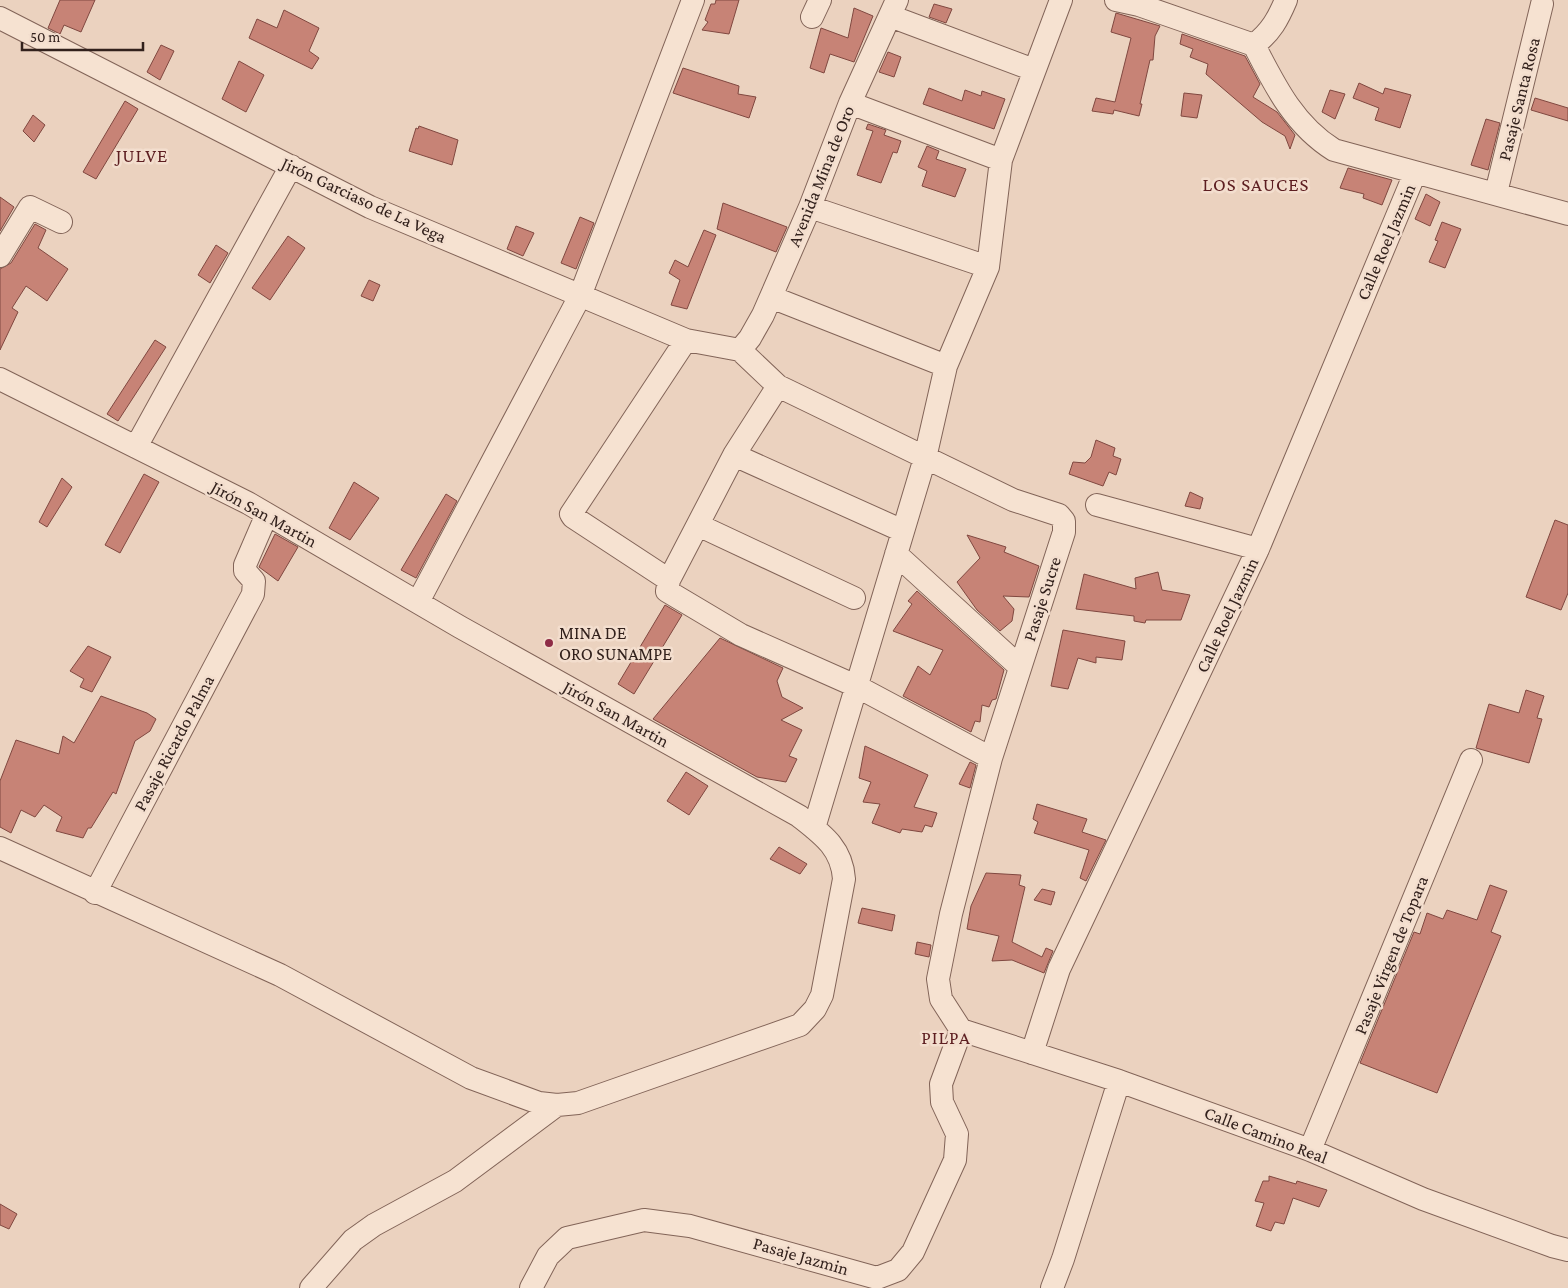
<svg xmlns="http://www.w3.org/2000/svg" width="1568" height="1288" font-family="'Crimson Pro',serif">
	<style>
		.building { fill: #c78376; stroke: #804840 }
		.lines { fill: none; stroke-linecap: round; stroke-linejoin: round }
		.minor-casing { stroke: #826458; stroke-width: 24 }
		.minor { stroke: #f6e2d1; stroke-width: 22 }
		.poi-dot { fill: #8e2c46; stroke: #f3dece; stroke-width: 2 }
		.labels { text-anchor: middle; stroke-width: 5; stroke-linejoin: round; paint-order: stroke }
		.street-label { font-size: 18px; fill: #32211c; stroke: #f3dece }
		.poi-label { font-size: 18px; fill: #32211c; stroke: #f3dece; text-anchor: start }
		.neighbourhood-label { font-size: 19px; letter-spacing: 1px; fill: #5d1e21; stroke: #f3dece }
	</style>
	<rect width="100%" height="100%" fill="#ebd2bf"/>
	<!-- building -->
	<path class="building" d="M60,0h35l-14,32 -17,-7 -4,9 -12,-6z
		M716,0h23l-10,34 -27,-4 6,-8 -3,-2 6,-16h4z
		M934,4l18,5 -6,14 -17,-6z
		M854,8l19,8 -19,46 -24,-8 -6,19 -14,-5 11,-40 27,10z
		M284,10l35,18 -10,23 10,7 -7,11 -63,-31 8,-19 20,9z
		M1116,13l44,13 -5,10 -2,24h-3l-10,44h2l-3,12 -25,-6 -1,4 -21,-3 4,-13 19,4 16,-64 -20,-6z
		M1182,34l63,22 15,28 -7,13 24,15 18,23 -5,14 -5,-13 -23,-14 -56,-48 2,-10 -18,-7 3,-8 -13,-5z
		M161,45l13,6 -14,29 -13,-8z
		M888,52l13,5 -7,20 -15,-5z
		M239,61l25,14 -18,37 -24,-13z
		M683,68l56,18 -1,8 18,3 -7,21 -76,-25z
		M1359,83l24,11 2,-6 26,7 -11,33 -25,-8 4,-12 -26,-10z
		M929,88l33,13 3,-11 16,6 1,-5 23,8 -11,30 -71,-25z
		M1330,90l15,4 -10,25 -13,-7z
		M1184,93l18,2 -5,23 -16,-2z
		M1535,98l33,10v13l-37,-11z
		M125,101l13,8 -42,70 -13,-7z
		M33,115l12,10 -11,17 -11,-11z
		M1486,119l14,4 -12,47 -17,-5z
		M868,124l18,6 -2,5 17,6 -4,12 -4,-1 -12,31 -24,-8 16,-44 -7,-2z
		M419,126l39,14 -6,25 -43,-14 7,-23 2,1z
		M927,146l12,5 -3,8 30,10 -11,28 -33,-11 5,-15 -9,-4z
		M1348,168l44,12 -10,25 -19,-7 1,-4 -24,-6z
		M1426,194l14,8 -10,24 -15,-7z
		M0,197l14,10 -14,24z
		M723,203l64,24 -11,25 -59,-23z
		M580,217l14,6 -18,46 -15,-6z
		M1442,222l19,7 -16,39 -16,-6 9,-21 -3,-1z
		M35,224l11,6 -8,18 30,21 -21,32 -21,-15 -14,22 6,4 -18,38v-81l11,-6z
		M516,226l18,7 -11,23 -16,-7z
		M704,230l12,5 -29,74 -16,-4 9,-25 -11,-7 6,-13 13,7z
		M288,236l17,12 -35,52 -18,-12z
		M216,245l12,8 -18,30 -12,-8z
		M369,280l11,5 -7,16 -12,-5z
		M155,340l11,7 -48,74 -11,-7z
		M1096,440l19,8 -2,8 8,3 -5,16 -7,-3 -6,14 -34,-12 4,-12 12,1 6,-6z
		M144,474l15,8 -39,71 -15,-8z
		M62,478l10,9 -25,40 -8,-5z
		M354,482l25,16 -29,42 -21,-12z
		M1190,492l13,6 -3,11 -15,-3z
		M446,494l11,7 -41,77 -15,-8z
		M1555,520l13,5v68l-7,17 -35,-13z
		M275,534l23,13 -20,34 -19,-14z
		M967,535l39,12 -2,5 35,14 -10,31 -26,-1 11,13 -2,12 -12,10 -23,-21 -20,-28 23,-24z
		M1158,572l4,18 28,5 -9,25h-35l-1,3 -11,-2v-5l-58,-7 8,-35 52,15 -1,-11z
		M917,591l87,79 -8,29 -4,1 -3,7 -7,-2 -2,17 -5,-1 -4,11 -68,-36 15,-30 12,9 13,-25 -50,-19 19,-27 -4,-3z
		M665,605l17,10 -48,79 -16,-10z
		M1063,630l62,11 -3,19 -26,-3v6l-18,-5 -10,31 -17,-3z
		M720,638l63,30 -6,13 5,16 21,11 -22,12 21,10 -13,26 8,3 -11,23 -29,-5 -104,-58z
		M88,646l23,11 -19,35 -12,-5 4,-8 -14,-8z
		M1526,690l18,6 -7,22 5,1 -13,44 -53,-15 13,-44 30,9z
		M101,696l46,17 9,6 -6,12 -15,10 -19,53 -3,-2 -22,36h-3l-5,10 -27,-7 6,-14 -18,-12 -9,12 -14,-7 -10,23 -11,-6v-46l16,-41 43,14 4,-18 11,7z
		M865,746l63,29 -14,32 23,6 -5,14 -7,-2 -3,7 -20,-3 -2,4 -28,-10 8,-19 -17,-2 8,-20 -12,-4z
		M970,762l6,3 -6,23 -11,-4z
		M686,772l22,14 -19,29 -22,-14z
		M1037,804l50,15 -5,13 24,8 -20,41 -6,-3 9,-28 -55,-17 4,-11 -5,-3z
		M779,847l28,17 -7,10 -30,-15z
		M986,873l35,2 -2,10 6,2 -13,55 30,15 4,-9 7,3 -9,22 -32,-13 -20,1 7,-25 -32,-7 4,-23z
		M1490,885l17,6 -16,41 10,4 -64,157 -77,-30 54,-131 6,2 7,-21 16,6 4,-9 30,10z
		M1042,889l13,3 -4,13 -17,-5z
		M862,908l33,7 -3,16 -34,-8z
		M917,942l14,3 -2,12 -14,-3z
		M1269,1176l27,8 1,-3 30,9 -8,17 -26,-9 -9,26 -9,-2 -4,9 -15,-5 8,-23 -9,-2 8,-20h6z
		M0,1204l17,10 -8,15 -9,-4z"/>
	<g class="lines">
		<defs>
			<path id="minor" d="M1116,0l23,5 115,40
				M890,16l144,54
				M812,17l8,-17
				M0,18l370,189 316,133 54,10
				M1254,45c21,41 40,80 80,105l234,64
				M1254,45c17,-13 24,-26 32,-45
				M850,103l151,57
				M1496,193l46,-189
				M810,207l178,60
				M0,256l30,-49 31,15
				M771,297l175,69
				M740,350l38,36 235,114 46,15 5,6v11l-73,226 -40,156 -13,65 3,20 20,31
				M740,350l10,-12 13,-23 47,-108 40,-104 47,-103
				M0,379l248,124 212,124 339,189c23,18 43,32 45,63l-22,116 -7,14 -15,16 -222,78 -21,2 -18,-2 -68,-25 -191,-103 -280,-127
				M778,386l-44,69 -65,125 -2,11 74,44 115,51 135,72
				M136,447l155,-281
				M734,455l169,76
				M1097,505l161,44
				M698,525l156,73
				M896,554l124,113
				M669,580l-96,-63 -2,-3 115,-174
				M418,602l162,-306 113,-296
				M814,828l111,-370 21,-92 42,-99 13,-107 60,-160
				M95,893l158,-299 1,-13 -9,-10v-6l22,-51
				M961,1030l158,51 191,69 113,49 129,47 16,4
				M1032,1053l27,-84 199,-420 157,-376
				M1310,1150l161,-390
				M311,1288l42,-48 21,-15 81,-44 102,-76
				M531,1288l17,-32 19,-18 77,-18 46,6 187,52 21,-8 15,-18 42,-92 2,-26 -15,-32 -1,-18 20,-54
				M1052,1288l11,-29 56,-178"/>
		</defs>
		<!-- minor casing -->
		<use href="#minor" class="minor-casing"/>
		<!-- minor -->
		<use href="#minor" class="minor"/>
	</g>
	<!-- markers -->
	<circle class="poi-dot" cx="549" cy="643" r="5"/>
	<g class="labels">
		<!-- street labels -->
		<g class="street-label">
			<text transform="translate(1519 99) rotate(-76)" y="6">Pasaje Santa Rosa</text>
			<text transform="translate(821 176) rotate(-68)" y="6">Avenida Mina de Oro</text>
			<text transform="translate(364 200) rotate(25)" y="6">Jirón Garciaso de La Vega</text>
			<text transform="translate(1386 242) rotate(-67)" y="6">Calle Roel Jazmin</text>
			<text transform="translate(264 514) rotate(29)" y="6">Jirón San Martin</text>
			<text transform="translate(1042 599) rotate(-72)" y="6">Pasaje Sucre</text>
			<text transform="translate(1227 615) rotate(-65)" y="6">Calle Roel Jazmin</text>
			<text transform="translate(616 714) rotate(29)" y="6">Jirón San Martin</text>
			<text transform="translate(174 743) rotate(-62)" y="6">Pasaje Ricardo Palma</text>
			<text transform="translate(1391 955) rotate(-68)" y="6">Pasaje Virgen de Topara</text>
			<text transform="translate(1266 1135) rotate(21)" y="6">Calle Camino Real</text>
			<text transform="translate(801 1256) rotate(16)" y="6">Pasaje Jazmin</text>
		</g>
		<!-- poi labels -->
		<g class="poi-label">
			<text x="559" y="639">MINA DE<tspan x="559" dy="21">ORO SUNAMPE</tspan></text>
		</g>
		<!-- neighbourhood labels -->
		<g class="neighbourhood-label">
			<text x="142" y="162">JULVE</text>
			<text x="1256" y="191">LOS SAUCES</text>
			<text x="946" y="1044">PILPA</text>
		</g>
	</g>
	<!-- scale -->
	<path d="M22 42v8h121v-8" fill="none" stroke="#32211c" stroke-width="2.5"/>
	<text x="30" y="42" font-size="15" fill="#32211c" stroke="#f3dece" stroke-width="4" paint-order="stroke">50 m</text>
</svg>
